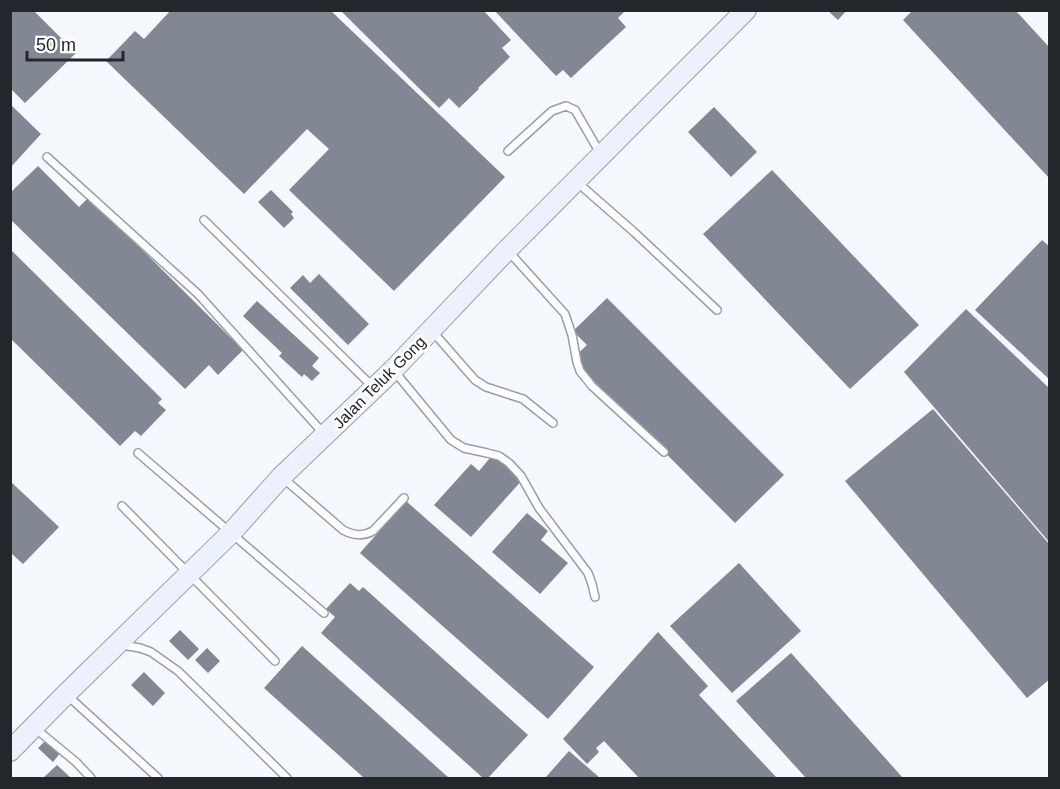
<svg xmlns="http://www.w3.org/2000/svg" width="1060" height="789" font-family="Arial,sans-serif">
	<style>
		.building { fill: #818893 }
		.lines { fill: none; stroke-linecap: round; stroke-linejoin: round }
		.lane-casing { stroke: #979ea9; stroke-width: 10 }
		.secondary-casing { stroke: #979ea9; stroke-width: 22 }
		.lane { stroke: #fff; stroke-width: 7 }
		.secondary { stroke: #ebf2fd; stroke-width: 20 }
		.labels { text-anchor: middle; stroke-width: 6; stroke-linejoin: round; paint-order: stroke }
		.street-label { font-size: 16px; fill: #23262a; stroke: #fff }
	</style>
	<rect width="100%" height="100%" fill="#f5f8fd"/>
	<!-- building -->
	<path class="building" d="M10,10h23l43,43 -51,50 -15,-15z
		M171,10h159l175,167 -111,114 -105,-101 40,-41 -22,-20 -63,65 -138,-133 29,-30 9,8z
		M340,10h143l28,30 -9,8 8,9 -32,31 1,1 -20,19 -10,-10 -10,10z
		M494,10h132l-8,8 8,9 -55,51 -8,-8 -7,6z
		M827,10h20l-9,10z
		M913,10h102l35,38v131l-147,-159z
		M10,104l31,30 -31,34z
		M714,107l43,45 -26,25 -43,-45z
		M38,166l41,41 10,-10 154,153 -25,25 -9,-10 -24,24 -175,-170v-26z
		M772,170l147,155 -69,64 -147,-155z
		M271,190l22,22 -2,2 3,4 -10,10 -26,-26z
		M1042,240l8,7v133l-75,-70z
		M10,249l152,150 -4,4 8,7 -25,26 -6,-5 -15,15 -110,-108z
		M319,274l50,50 -21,21 -58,-57 13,-13 7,8z
		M607,298l177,177 -49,48 -163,-164 15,-14 -14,-14z
		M257,301l62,57 -7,8 8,7 -8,8 -8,-7 -2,3 -23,-21 3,-3 -39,-37z
		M966,309l84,80v154l-146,-171z
		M933,409l117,136v134l-23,19 -182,-217z
		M495,452l29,26 -53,59 -37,-32 37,-41 8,7z
		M10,481l49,46 -36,37 -13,-12z
		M406,501l188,166 -46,52 -188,-166z
		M527,513l21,18 -7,9 27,23 -28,31 -48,-42z
		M739,563l62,68 -69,62 -62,-67z
		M350,583l9,8 4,-4 165,148 -40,43h-5l-162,-145 14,-16 -9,-8z
		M180,630l19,19 -11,11 -19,-19z
		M658,632l50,54 -9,9 78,83h-138l-35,-37 -8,7 3,4 -12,12 -24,-25z
		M302,646l147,132h-85l-100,-90z
		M207,648l13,13 -12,12 -13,-13z
		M791,653l112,125h-97l-70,-77z
		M144,672l21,21 -12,13 -22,-21z
		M47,739l14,13 -8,10 -15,-14z
		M569,751l31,27h-55z
		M57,765l14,13h-28z"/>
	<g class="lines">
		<defs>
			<path id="lane" d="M508,151l44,-40 14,-5 9,4 25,43
				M47,157l151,137 126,140
				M578,183l56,49 83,78
				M204,220l169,167
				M509,252l56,62 7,21 5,27 3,9 12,15 72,66
				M433,332l42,48 11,7 37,12 30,24
				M395,372l56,68 13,8 23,5 12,3 10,7 12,13 18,32 49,65 4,11 3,13
				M138,453l186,160
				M283,478l60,52c10,5 19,7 30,1l31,-33
				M122,506l153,155
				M122,645l18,3 11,4 27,19 109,107
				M68,696l90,82
				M36,729l40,33 15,16"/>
			<path id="secondary" d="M10,751l56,-57 165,-161 50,-56 112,-107 114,-120 239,-240"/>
		</defs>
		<!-- lane casing -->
		<use href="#lane" class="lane-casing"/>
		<!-- secondary casing -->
		<use href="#secondary" class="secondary-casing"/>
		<!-- lane -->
		<use href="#lane" class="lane"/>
		<!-- secondary -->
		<use href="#secondary" class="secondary"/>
	</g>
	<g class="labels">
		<!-- street labels -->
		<g class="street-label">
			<text transform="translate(379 382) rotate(-45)" y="6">Jalan Teluk Gong</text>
		</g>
	</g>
	<!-- border -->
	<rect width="1060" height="789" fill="none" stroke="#23262a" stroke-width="24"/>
	<!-- scale -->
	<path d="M27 51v9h96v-9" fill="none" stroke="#23262a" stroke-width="3"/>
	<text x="36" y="51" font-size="18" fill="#23262a" stroke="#ffffff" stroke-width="4.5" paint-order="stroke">50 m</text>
</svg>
